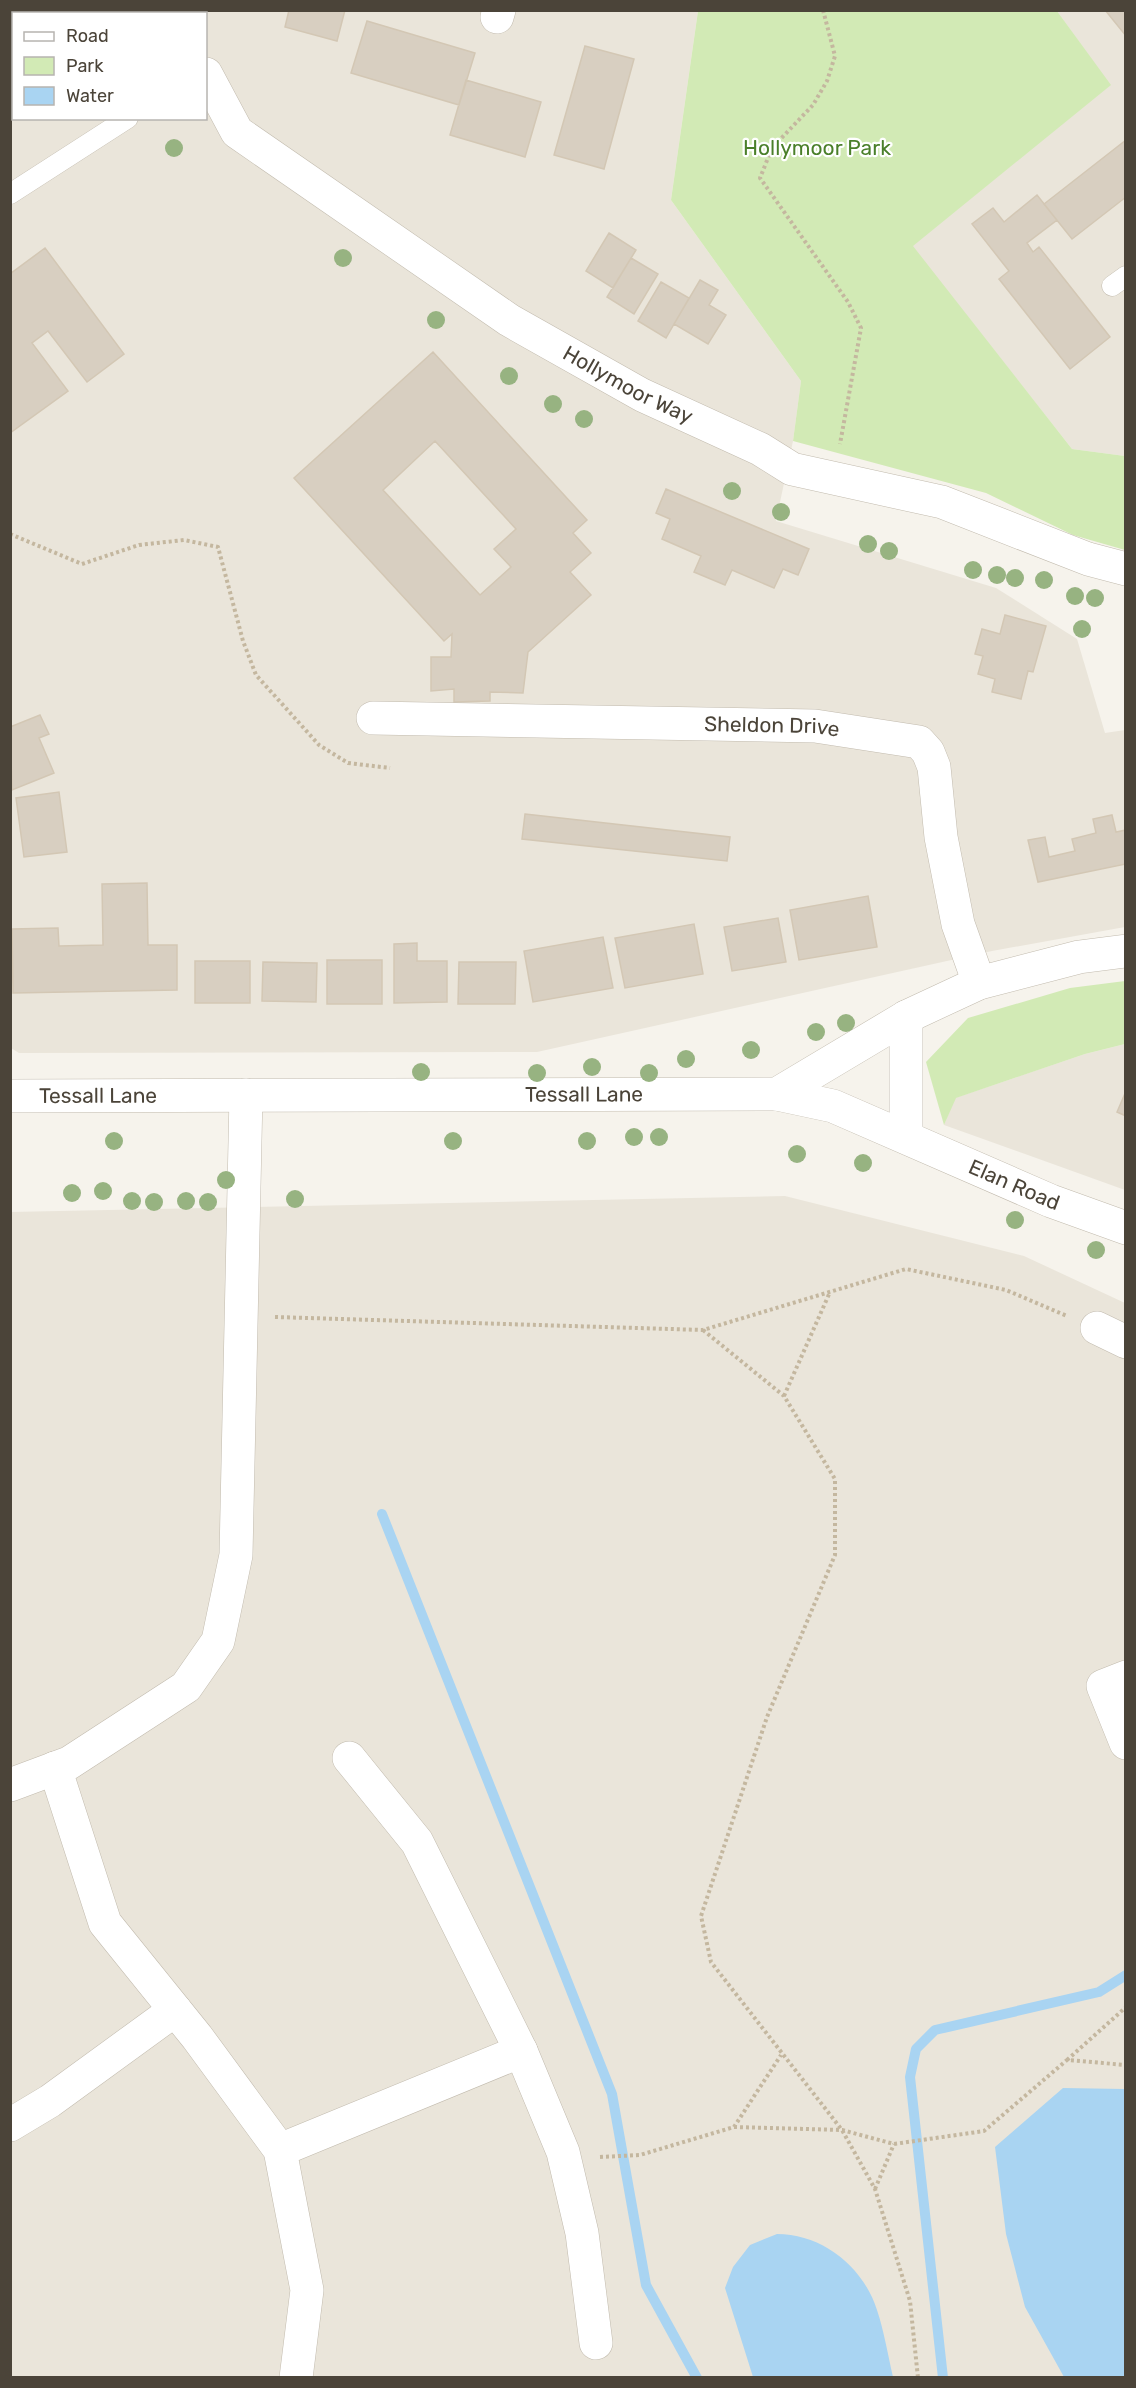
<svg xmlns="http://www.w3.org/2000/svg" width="1136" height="2388" font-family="Rubik,sans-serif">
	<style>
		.residential { fill: #eae5da; fill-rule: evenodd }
		.green { fill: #d2eab5 }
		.water { fill: #a9d4f2 }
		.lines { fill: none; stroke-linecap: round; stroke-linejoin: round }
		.stream { stroke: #a9d4f2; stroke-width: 10 }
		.building { fill: #d8cfc1; stroke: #d3c7b4; stroke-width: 1.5; fill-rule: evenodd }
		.lane-casing { stroke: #c2bbae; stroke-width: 21 }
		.street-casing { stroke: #c2bbae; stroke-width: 34 }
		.path { stroke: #c4b79f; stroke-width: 4; stroke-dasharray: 3 3; stroke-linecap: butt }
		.lane { stroke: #fff; stroke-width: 20 }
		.street { stroke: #fff; stroke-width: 33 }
		.tree { fill: #97b381 }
		.labels { text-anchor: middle; stroke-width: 4.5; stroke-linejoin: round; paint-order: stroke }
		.park-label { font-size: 21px; fill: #4a7f2a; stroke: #fff }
		.street-label { font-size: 21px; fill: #4b4439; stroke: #fff }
	</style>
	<rect width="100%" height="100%" fill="#f6f3ec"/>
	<!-- residential -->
	<path class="residential" d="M11,11h687l-27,189 130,181 -8,60 -17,80 220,67 81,51 28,94 20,-3v197l-133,24 -455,101 -518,1 -8,-5zM14,14h192v104h-192z
		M1057,11h68v445l-53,-7 -160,-203 198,-161z
		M1125,1044v146l-181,-65 11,-27 130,-44z
		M785,1196l239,60 101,47v1074h-1114l-1,-1165z"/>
	<!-- green -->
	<path class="green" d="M698,11h359l54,74 -198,161 159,203 53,7v94l-52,-15 -87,-42 -193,-52 8,-60 -130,-181z
		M1125,981v63l-40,10 -129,44 -12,27 -18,-63 42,-44 102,-30z"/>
	<!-- water -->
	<path class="water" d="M1063,2088l62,1v288h-61l-39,-70 -19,-73 -11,-87z
		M777,2234c45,0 86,32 100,76 7,21 11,45 16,67h-140l-28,-89 8,-21 17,-22z"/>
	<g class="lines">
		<!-- stream -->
		<path class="stream" d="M382,1514l230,580 34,191 51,93
			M943,2378l-33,-301 6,-28 19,-19 164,-38 27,-17"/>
	</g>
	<!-- building -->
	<path class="building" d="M289,10h56l-8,31 -52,-14z
		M1105,10h21v26z
		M367,21l108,32 -16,52 -108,-32z
		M585,46l49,13 -30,110 -50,-14z
		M466,80l75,22 -16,55 -75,-22z
		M1126,140v57l-54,42 -28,-35z
		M1037,195l20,25 -30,23 6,9 6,-5 71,90 -40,32 -71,-90 10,-8 -37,-47 21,-16 11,14z
		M609,233l27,17 -23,38 -27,-17z
		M45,248l79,106 -37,28 -39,-51 -16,12 36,48 -58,42v-159z
		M631,258l27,16 -24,40 -27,-17z
		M700,280l18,10 -9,15 17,10 -18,29 -34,-20z
		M661,282l28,16 -23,40 -28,-17z
		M433,352l154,168 -14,13 18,20 -21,19 21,23 -63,57 -5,41 -33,-1v9l-36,1v-13l-23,2v-34h20l1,-23 -8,7 -150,-163zM435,441l81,88 -22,20 17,18 -31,28 -97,-105z
		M666,489l143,60 -11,26 -15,-6 -9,19 -42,-18 -7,15 -31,-13 7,-16 -39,-17 8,-20 -14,-6z
		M1005,615l41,11 -13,46 -5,-1 -7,28 -29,-7 3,-13 -17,-5 5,-18 -8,-2 7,-25 18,5z
		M40,715l9,19 -10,4 15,35 -42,17 -2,-63z
		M59,792l8,60 -43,5 -8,-59z
		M525,814l205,23 -3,24 -205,-22z
		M1112,815l4,17 10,-2v34l-88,18 -10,-42 17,-3 4,20 26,-6 -3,-12 24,-6 -3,-14z
		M147,883l1,62h29v45l-164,3 -1,-64 46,-1 1,18 44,-1 -1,-61z
		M868,896l9,51 -78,13 -9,-50z
		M778,918l8,44 -54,9 -8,-44z
		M694,924l9,50 -78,14 -10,-50z
		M603,937l10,51 -80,14 -9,-51z
		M417,943v18h30v41l-53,1v-59z
		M327,960h55v44h-55z
		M195,961h55v42h-55z
		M263,962l54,1 -1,39 -54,-1z
		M459,962h57l-1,42h-57z
		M1126,1091v25l-9,-4z"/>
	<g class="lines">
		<defs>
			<path id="lane" d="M10,194l118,-76
				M1112,286l14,-10"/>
			<g id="street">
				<path d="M185,10l1,4"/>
				<path d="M497,17l2,-7"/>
				<path id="s1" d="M206,74l31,58 272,188 133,75 118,54 32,20 150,33 146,57 38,10"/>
				<path id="s2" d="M373,718l442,8 104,16 9,10 6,15 7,70 17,87 21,59"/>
				<path d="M906,1017v120"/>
				<path id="s3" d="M777,1094l56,12 218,95 75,27"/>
				<path id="s4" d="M10,1096l767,-2 129,-77 73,-34 100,-26 47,-6"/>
				<path d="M1097,1328l29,14"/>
				<path d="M1126,1677l-23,9 23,57"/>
				<path d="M349,1758l68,84 104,209 42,101 19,81 14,110"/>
				<path d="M55,1768l50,155 92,114 83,113 27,140 -11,88"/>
				<path d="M10,1785l59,-22 117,-76 32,-46 18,-86 10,-460"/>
				<path d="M10,2125l40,-24 125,-91"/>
				<path d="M280,2150l241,-99"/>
			</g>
		</defs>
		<!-- lane casing -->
		<use href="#lane" class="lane-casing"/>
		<!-- street casing -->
		<use href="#street" class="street-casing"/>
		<!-- path -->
		<path class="path" d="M131,10l3,4
			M823,10l12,46 -8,25 -14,24 -41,43 -12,30 88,124 13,26 -21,116
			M10,534l72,30 57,-19 45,-5 34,7 25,94 13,34 63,70 29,18 42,5
			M275,1317l428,13 203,-61 100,21 61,26
			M703,1330l81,66 51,83v76l-68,162 -66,199 10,46 131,168 33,59 35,112 8,77
			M784,1396l46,-104
			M1067,2060l59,-53
			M734,2127l108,3 52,14 90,-13 83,-71 59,5
			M600,2157l40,-2 94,-28 47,-72
			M875,2189l19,-45"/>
		<!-- lane -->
		<use href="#lane" class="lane"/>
		<!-- street -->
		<use href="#street" class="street"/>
	</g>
	<!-- trees -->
	<g class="tree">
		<circle cx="174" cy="148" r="9"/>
		<circle cx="343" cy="258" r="9"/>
		<circle cx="436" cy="320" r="9"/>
		<circle cx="509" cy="376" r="9"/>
		<circle cx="553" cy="404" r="9"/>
		<circle cx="584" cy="419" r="9"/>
		<circle cx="732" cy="491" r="9"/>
		<circle cx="781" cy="512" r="9"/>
		<circle cx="868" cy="544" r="9"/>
		<circle cx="889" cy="551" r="9"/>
		<circle cx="973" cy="570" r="9"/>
		<circle cx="997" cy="575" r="9"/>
		<circle cx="1015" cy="578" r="9"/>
		<circle cx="1044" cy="580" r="9"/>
		<circle cx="1075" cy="596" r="9"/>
		<circle cx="1095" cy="598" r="9"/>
		<circle cx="1082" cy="629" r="9"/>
		<circle cx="846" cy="1023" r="9"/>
		<circle cx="816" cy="1032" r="9"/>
		<circle cx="751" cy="1050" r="9"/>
		<circle cx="686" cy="1059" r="9"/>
		<circle cx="592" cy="1067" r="9"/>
		<circle cx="421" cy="1072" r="9"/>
		<circle cx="537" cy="1073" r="9"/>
		<circle cx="649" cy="1073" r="9"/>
		<circle cx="634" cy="1137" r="9"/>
		<circle cx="659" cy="1137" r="9"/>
		<circle cx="114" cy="1141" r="9"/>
		<circle cx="453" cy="1141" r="9"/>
		<circle cx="587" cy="1141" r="9"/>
		<circle cx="797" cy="1154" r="9"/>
		<circle cx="863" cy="1163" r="9"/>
		<circle cx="226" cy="1180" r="9"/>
		<circle cx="103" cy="1191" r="9"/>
		<circle cx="72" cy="1193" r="9"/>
		<circle cx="295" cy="1199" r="9"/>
		<circle cx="132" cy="1201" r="9"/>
		<circle cx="186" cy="1201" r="9"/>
		<circle cx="154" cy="1202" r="9"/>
		<circle cx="208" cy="1202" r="9"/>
		<circle cx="1015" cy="1220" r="9"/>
		<circle cx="1096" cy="1250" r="9"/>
	</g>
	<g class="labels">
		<!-- park labels -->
		<g class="park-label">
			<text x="817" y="155">Hollymoor Park</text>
		</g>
		<!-- street labels -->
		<g class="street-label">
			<text dy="7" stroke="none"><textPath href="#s1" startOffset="532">Hollymoor Way</textPath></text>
			<text dy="7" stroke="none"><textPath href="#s2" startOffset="399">Sheldon Drive</textPath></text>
			<text dy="7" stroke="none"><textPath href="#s4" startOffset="574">Tessall Lane</textPath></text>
			<text dy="7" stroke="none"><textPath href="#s4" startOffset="88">Tessall Lane</textPath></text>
			<text dy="7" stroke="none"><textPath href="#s3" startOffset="255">Elan Road</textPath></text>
		</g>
	</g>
	<!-- border -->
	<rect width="1136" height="2388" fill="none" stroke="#4b4439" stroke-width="24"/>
	<!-- legend -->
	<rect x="12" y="12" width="195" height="108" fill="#ffffff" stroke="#b7b4b0" stroke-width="1.5"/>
	<rect x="24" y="32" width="30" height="9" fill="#ffffff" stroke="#b7b4b0" stroke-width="1.5"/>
	<text x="66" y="42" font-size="18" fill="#4b4439">Road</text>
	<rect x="24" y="57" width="30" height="18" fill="#d2eab5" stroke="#b7b4b0" stroke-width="1.5"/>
	<text x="66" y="72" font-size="18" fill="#4b4439">Park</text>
	<rect x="24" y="87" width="30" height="18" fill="#a9d4f2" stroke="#b7b4b0" stroke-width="1.5"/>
	<text x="66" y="102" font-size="18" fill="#4b4439">Water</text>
</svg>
